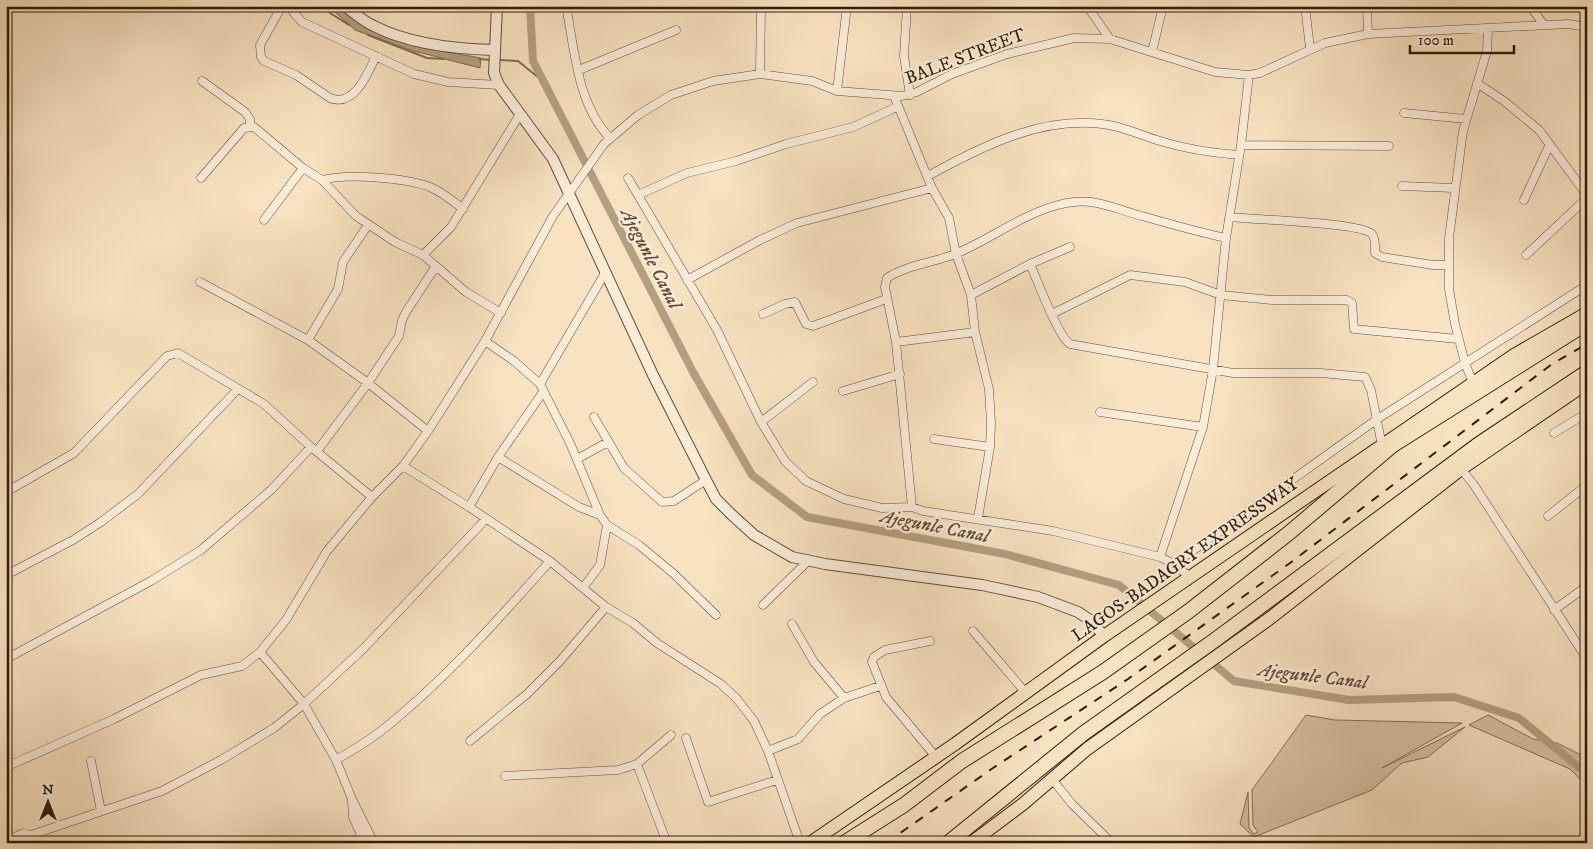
<svg xmlns="http://www.w3.org/2000/svg" width="1593" height="849" font-family="'IM FELL DW Pica',serif">
	<style>
		.green { fill: #d5c1a2; stroke: #826f56 }
		.water { fill: #b39f82; stroke: #7e6b52 }
		.lines { fill: none; stroke-linecap: round; stroke-linejoin: round }
		.stream { stroke: #7e6b52; stroke-width: 2 }
		.canal { stroke: #b39f82; stroke-width: 8 }
		.minor-casing { stroke: #614e37; stroke-width: 9 }
		.tertiary-casing { stroke: #614e37; stroke-width: 12 }
		.primary-casing { stroke: #2f1d09; stroke-width: 14 }
		.motorway-casing { stroke: #2f1d09; stroke-width: 16 }
		.minor { stroke: #faecd7; stroke-width: 8 }
		.tertiary { stroke: #faecd7; stroke-width: 10 }
		.primary { stroke: #f7e2c1; stroke-width: 12 }
		.motorway { stroke: #f7e2c1; stroke-width: 14 }
		.rail { stroke: #2f1d09; stroke-width: 2; stroke-dasharray: 9 9; stroke-linecap: butt }
		.labels { text-anchor: middle; stroke-width: 4.5; stroke-linejoin: round; paint-order: stroke }
		.street-label { font-size: 18px; fill: #2f1d09; stroke: #faecd7 }
		.water-label { font-size: 19px; font-style: italic; fill: #5d4a33; stroke: #faecd7 }
	</style>
	<rect width="100%" height="100%" fill="#f7e2c1"/>
	<filter id="stains"><feTurbulence type="fractalNoise" baseFrequency=".004" numOctaves="4"/><feColorMatrix values="0 0 0 0 .2 0 0 0 0 .09 0 0 0 0 .02 0 0 0 .5 -.17"/></filter>
	<radialGradient id="worn" r=".72"><stop offset=".6" stop-color="#630" stop-opacity="0"/><stop offset="1" stop-color="#630" stop-opacity=".3"/></radialGradient>
	<!-- green -->
	<path class="green" d="M1306,715l29,5 127,3 -80,45 83,-41 -37,30 -26,6 -30,27 -118,47 -14,-13 8,-32 1,36 5,6 4,-2 -5,-7 -1,-35z
		M1488,715l45,24 24,4 30,15v28l-17,-17 -101,-44z"/>
	<!-- water -->
	<path class="water" d="M328,6h12l26,22 47,18 68,12 -1,10 -66,-17 -59,-21z"/>
	<g class="lines">
		<!-- stream -->
		<path class="stream" d="M319,6l30,19
			M368,35l59,23 17,1
			M479,59l13,1
			M499,60l19,1 26,21"/>
		<!-- canal -->
		<path class="canal" d="M530,6l3,55 160,311 59,103 55,42 198,37 114,31 115,96 115,19 105,-3 65,21 68,56"/>
		<defs>
			<path id="minor" d="M282,6l-22,39 1,12 3,4 32,14 34,23c24,10 38,-25 46,-42
				M288,6l14,16 112,52 34,8 51,3
				M566,6c9,45 11,97 43,131
				M907,6l-3,50 6,39
				M1087,6l23,33
				M1305,6l5,42
				M1367,6l1,28
				M1530,6l14,19
				M1152,52l11,-46
				M579,70l97,-40
				M760,74l1,-68
				M202,81l43,31 5,7v7
				M1477,83l27,18 35,29 48,65
				M837,91l10,-85
				M894,96l38,92 17,30 7,36 15,41 4,37 14,57 2,34 -1,24 -12,71
				M1404,113l62,6
				M1241,145l148,1
				M928,176c54,-30 117,-62 181,-51 17,3 34,11 51,16 26,8 52,12 79,14
				M201,178l43,-50 10,-1 49,41 19,12 34,36 39,26 28,13 43,37 35,21
				M628,178l89,152 44,92 24,39 21,20 38,18 38,9 30,-1 11,4 130,20 107,26 14,7 202,-144 211,-135
				M322,180c25,-7 84,-2 108,7 12,5 23,14 33,22
				M1402,186l52,2
				M638,195l49,-22 49,-12 50,-17 67,-17 44,-20
				M1524,200l25,-54
				M1231,217c22,3 130,5 141,17 4,5 3,13 3,19l7,4 51,8h15
				M264,220l39,-52
				M423,255l28,-28 69,-113
				M1526,255l61,-57
				M1030,264c7,15 28,73 40,80l163,29h88l44,4 6,13 11,56
				M687,280l73,-40 37,-17 135,-35
				M200,282l108,58 60,43 60,48
				M971,295l59,-31 40,-17
				M763,314l22,-10 10,-2 11,22 7,2 73,-27
				M1052,314l78,-39 55,7 36,13 51,5h75l5,3 2,26 104,10
				M308,340l30,-51 5,-27 25,-37
				M485,341l29,20 26,23 30,59 30,72
				M896,342l79,-10
				M1473,383l-8,-20 -10,-39 -6,-35v-51l14,-107 24,-80 1,-23
				M540,384l65,-111
				M843,391l57,-17
				M1100,412l103,15
				M594,417l30,51 38,34 12,-1 32,-21
				M761,422l52,-40
				M1554,433l33,-20
				M934,439l56,8
				M317,451l51,-68 31,-47 3,-16 4,-8 30,-46
				M498,457l81,50 21,8 7,10 32,20 35,29 42,41
				M577,459l31,-17
				M403,466l66,41 81,54 56,46 27,16 24,20 64,41 16,15 17,22 14,30 32,92
				M1461,469l13,16 113,174
				M6,492l68,-39 93,-97 11,-3 86,51 47,43 61,50
				M469,507l29,-50 45,-65
				M912,507l-16,-165 -11,-55 2,-9c17,-12 48,-16 68,-24 35,-14 65,-39 103,-49 35,-10 52,3 84,11 28,8 56,16 84,22
				M1548,516l39,-31
				M1160,557l43,-130 10,-58 13,-131 15,-93 8,-70
				M1174,564l16,13
				M6,575l67,-35 28,-18 37,-28 99,-104
				M583,588l17,-23 7,-40
				M763,605l45,-44
				M1554,610l33,-24
				M792,624l22,38 30,36
				M973,631l53,62
				M930,641l-45,9 -11,7 -2,5 14,35 50,60
				M6,659l145,-78 50,-31 70,-60 40,-43
				M686,738l22,64 69,-22
				M470,741l57,-47 33,-33 46,-54
				M768,751l30,-12 22,-25 24,-16 36,-12
				M336,760c15,-9 31,-18 45,-29 62,-49 116,-110 169,-170
				M91,761l10,50
				M637,764l30,79
				M6,767l108,-48 87,-44 41,-9 18,-14
				M505,776l113,-6 19,-6 34,-29
				M1052,779l20,25 40,39
				M352,801l1,16 12,26
				M6,841l17,-8 8,2 131,-44 59,-31 53,-32 30,-24 59,-55 122,-129
				M351,843l13,-9
				M374,843l-22,-44 -16,-39 -32,-56 -44,-52 26,-32 41,-69 45,-54 31,-31 25,-35 57,-90 68,-125 51,-72 34,-29 33,-20 42,-14 47,-7 52,7 25,10 65,5 15,-4 35,-18 55,-20 67,-16 36,1 105,33 34,3 11,-2 65,-30 43,-9 200,-10 19,3"/>
			<path id="tertiary" d="M345,6c9,7 18,15 29,20 35,18 81,23 120,24
				M497,6l-3,67 5,12 54,74 100,216 53,105 10,19 15,15 23,21 38,22 33,7 157,21 56,12 40,15 12,8 14,16"/>
			<path id="primary" d="M810,843l145,-99 149,-108 410,-281 73,-42
				M971,843l52,-39 64,-55 182,-130 192,-150 126,-86"/>
			<path id="motorway" d="M844,843l60,-38 58,-44 141,-89 86,-61 100,-78 104,-88 194,-122
				M948,843l136,-110 131,-93 264,-196 108,-72"/>
		</defs>
		<!-- minor casing -->
		<use href="#minor" class="minor-casing"/>
		<!-- tertiary casing -->
		<use href="#tertiary" class="tertiary-casing"/>
		<!-- primary casing -->
		<use href="#primary" class="primary-casing"/>
		<!-- motorway casing -->
		<use href="#motorway" class="motorway-casing"/>
		<!-- minor -->
		<use href="#minor" class="minor"/>
		<!-- tertiary -->
		<use href="#tertiary" class="tertiary"/>
		<!-- primary -->
		<use href="#primary" class="primary"/>
		<!-- motorway -->
		<use href="#motorway" class="motorway"/>
		<!-- rail -->
		<path class="rail" d="M886,843l107,-75 135,-89 162,-116 262,-199 35,-20"/>
	</g>
	<g class="labels">
		<!-- street labels -->
		<g class="street-label">
			<text transform="translate(965 56) rotate(-21)" y="6">BALE STREET</text>
			<text transform="translate(1185 559) rotate(-35)" y="6">LAGOS-BADAGRY EXPRESSWAY</text>
		</g>
		<!-- water labels -->
		<g class="water-label">
			<text transform="translate(652 258) rotate(63)" y="7">Ajegunle Canal</text>
			<text transform="translate(935 525) rotate(11)" y="7">Ajegunle Canal</text>
			<text transform="translate(1313 675) rotate(7)" y="7">Ajegunle Canal</text>
		</g>
	</g>
	<!-- margin -->
	<rect width="1593" height="849" fill="none" stroke="#f7e2c1" stroke-width="25"/>
	<rect x="8" y="8" width="1578" height="834" fill="none" stroke="#2f1d09" stroke-width="2.5"/>
	<rect x="12" y="12" width="1568" height="824" fill="none" stroke="#2f1d09"/>
	<!-- north arrow -->
	<g transform="translate(48 802)" stroke="#faecd7" stroke-width="4" paint-order="stroke">
	<path d="M0-4L9 19L0 12L-9 19Z" fill="#2f1d09"/>
	<text y="-8" font-size="14" font-weight="bold" text-anchor="middle" fill="#2f1d09">N</text>
	</g>
	<!-- scale -->
	<path d="M1410 45v8h104v-8" fill="none" stroke="#2f1d09" stroke-width="2.5"/>
	<text x="1418" y="45" font-size="15" fill="#2f1d09" stroke="#faecd7" stroke-width="4" paint-order="stroke">100 m</text>
	<rect width="100%" height="100%" filter="url(#stains)"/>
	<rect width="100%" height="100%" fill="url(#worn)"/>
</svg>
